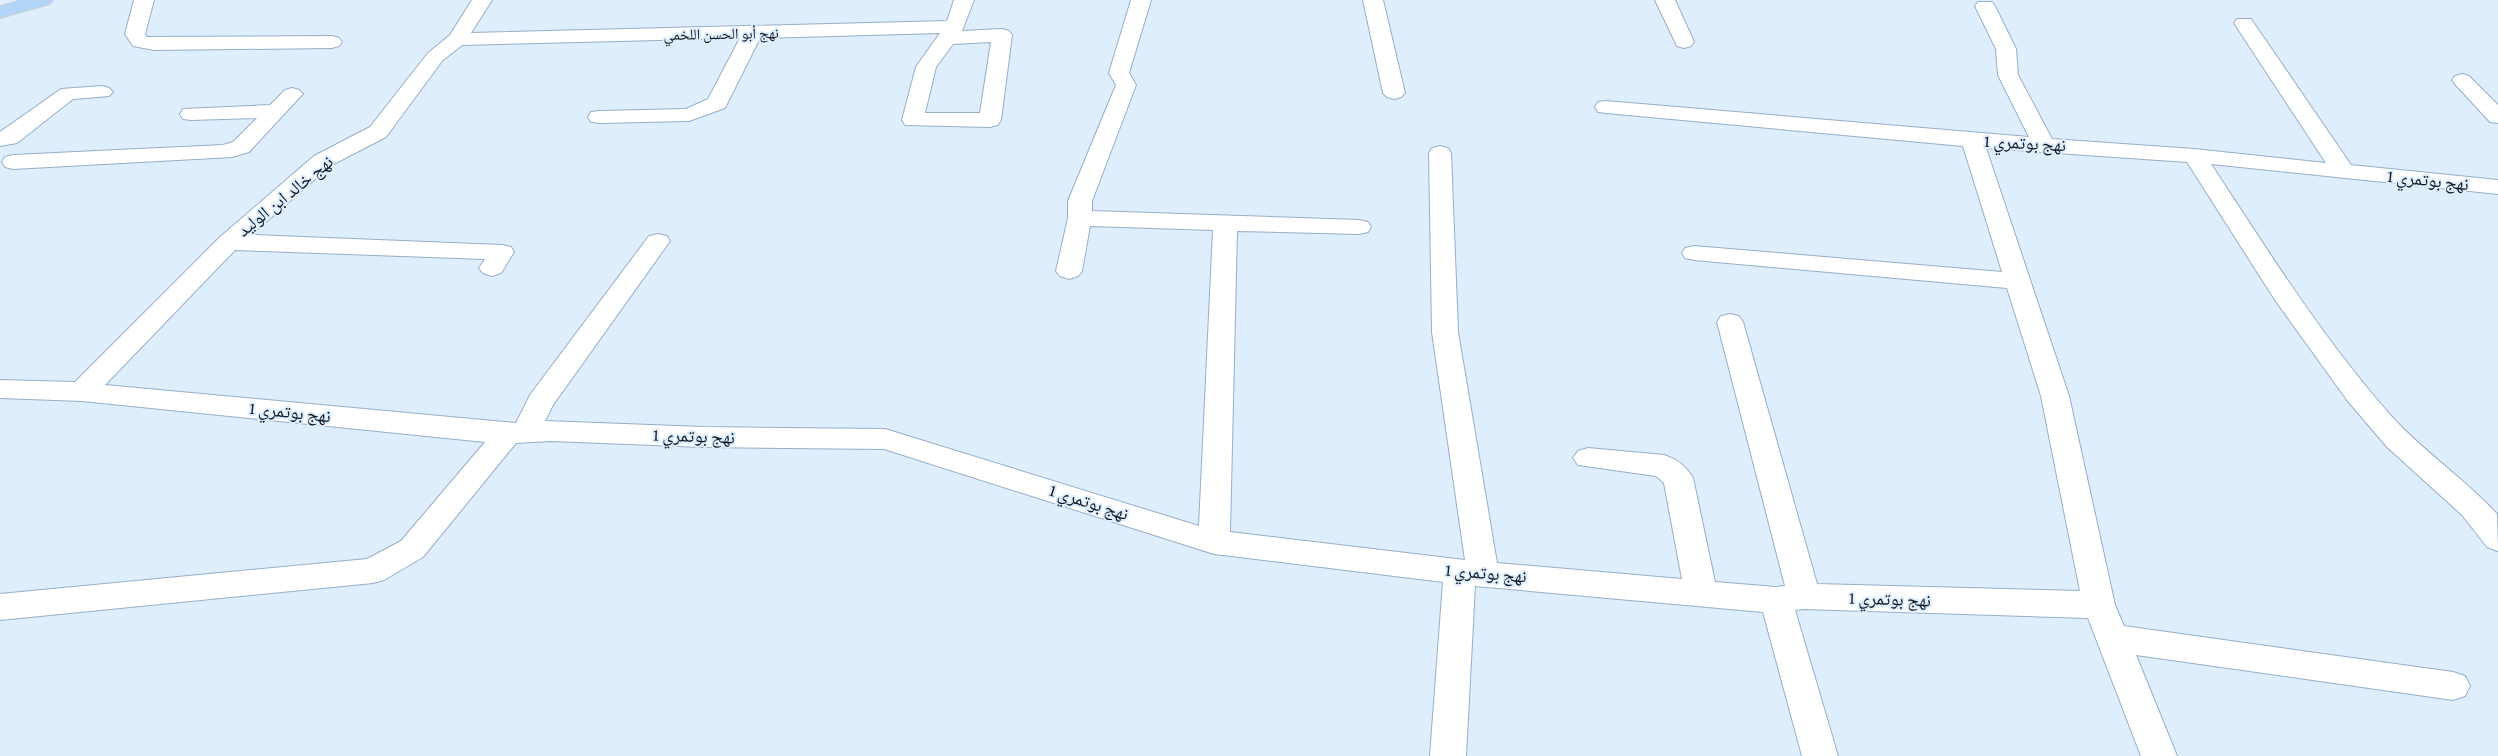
<svg xmlns="http://www.w3.org/2000/svg" width="2498" height="756" font-family="'Crimson Pro','Noto Naskh Arabic',serif">
	<style>
		.lines { fill: none; stroke-linecap: round; stroke-linejoin: round }
		.minor-casing { stroke: #96afc7; stroke-width: 2 }
		.major-casing { stroke: #cfd1d3; stroke-width: 2 }
		.minor { fill: #fff; fill-rule: evenodd }
		.major { fill: #b2d5f7; fill-rule: evenodd }
		.labels { text-anchor: middle; stroke-width: 4; stroke-linejoin: round; paint-order: stroke }
		.far-street-label { font-size: 15px; fill: #101922; stroke: #dfeefd }
		.street-label { font-size: 18px; fill: #101922; stroke: #dfeefd }
	</style>
	<rect width="100%" height="100%" fill="#dfeefd"/>
	<g class="lines">
		<defs>
			<path id="minor" d="M134,0h20l-9,34 2,3 185,-1 7,2 3,4 -3,4 -7,2 -178,2 -21,-4 -8,-12z
				M472,0h20l-21,33 476,-12 7,-21h20l-12,31 40,-2 7,2 3,4 -11,85 -3,5 -8,2 -85,-2 -3,-5 14,-53 24,-34 -180,5 -35,70 -36,13 -90,2 -8,-1 -3,-5 3,-5 8,-1 87,-2 22,-10 32,-61 -278,7 -20,16 -56,76 -56,29 -79,69 251,10 9,2 3,5 -13,21 -9,3 -9,-3 -4,-5 6,-9 -250,-9 -130,135 411,38 14,-28 119,-159 9,-2 9,2 3,5 -117,164 -8,16 158,6 182,2 314,97 14,-296 -123,-4 -8,45 -4,5 -9,3 -9,-3 -4,-5 12,-53v-17l48,-116 -7,-12 22,-73h20l-22,73 7,12 -44,116v10l267,9 9,2 3,5 -3,5 -9,2 -122,-3 -7,301 235,28 -33,-228 -3,-179 3,-5 8,-2 8,2 3,5 7,179 39,231 185,16 -18,-96 -8,-7 -78,-11 -5,-7 5,-7 10,-3 76,7c13,4 22,11 29,23l22,104 61,5 9,-1 -68,-264 4,-6 9,-2 9,2 4,6 74,262 263,7 -39,-195 -34,-108 -313,-28 -9,-2 -3,-5 3,-5 9,-2 308,26 -39,-126 -357,-33 -8,-1 -3,-5 3,-5 8,-1 423,36 -31,-62 -2,-26 -21,-43 3,-4h14l3,4 21,43 2,26 34,64 142,10 132,14 -92,-140 3,-4h14l100,146 147,15v14l-287,-30c57,87 112,175 181,253 32,35 73,62 105,97l1,37 -11,-4 -25,-32 -75,-68 -40,-47 -72,-100 -88,-138 -201,-14 83,248 46,209 9,21 329,46 12,4 5,10 -5,10 -12,4 -317,-45 41,101h-36l-53,-138 -284,-9 -9,1 43,146h-36l-39,-144 -288,-26 -9,170h-36l13,-174 -229,-28 -330,-105 -181,-2 -152,-6 -35,2 -93,114 -39,23 -11,3 -373,37v-26l367,-35 34,-18 84,-99 -403,-41 -82,-3v-18l75,2 145,-145 94,-81 56,-29 58,-74 22,-18zM991,42l-11,71h-55l11,-46 17,-23z
				M1363,0h20l22,93 -4,4 -7,2 -7,-2 -4,-4z
				M1655,0h20l19,42 -3,4 -7,2 -7,-2z
				M2462,74l7,2 29,29v18l-8,-1 -35,-38 -3,-4 3,-4z
				M102,86l7,2 4,4 -4,4 -36,3 -56,44 -17,3v-14l61,-43z
				M292,88l7,2 4,4 -4,4 -50,54 -17,5 -219,12 -8,-2 -3,-5 3,-5 8,-2 210,-10 10,-3 24,-24 -66,2 -8,-1 -3,-5 3,-5 87,-4 15,-15z"/>
			<path id="major" d="M22,0h31l-3,4 -50,14v-12z"/>
		</defs>
		<!-- minor casing -->
		<use href="#minor" class="minor-casing"/>
		<!-- major casing -->
		<use href="#major" class="major-casing"/>
		<!-- minor -->
		<use href="#minor" class="minor"/>
		<!-- major -->
		<use href="#major" class="major"/>
	</g>
	<g class="labels">
		<!-- far-street labels -->
		<g class="far-street-label">
			<text transform="translate(721 34) rotate(-1)" y="5">نهج أبو الحسن اللخمي</text>
		</g>
		<!-- street labels -->
		<g class="street-label">
			<text transform="translate(2025 143) rotate(3)" y="6">نهج بوتمري 1</text>
			<text transform="translate(2428 180) rotate(6)" y="6">نهج بوتمري 1</text>
			<text transform="translate(285 196) rotate(-39)" y="6">نهج خالد ابن الوليد</text>
			<text transform="translate(290 412) rotate(6)" y="6">نهج بوتمري 1</text>
			<text transform="translate(694 436) rotate(2)" y="6">نهج بوتمري 1</text>
			<text transform="translate(1089 502) rotate(18)" y="6">نهج بوتمري 1</text>
			<text transform="translate(1486 573) rotate(5)" y="6">نهج بوتمري 1</text>
			<text transform="translate(1890 599) rotate(2)" y="6">نهج بوتمري 1</text>
		</g>
	</g>
</svg>
